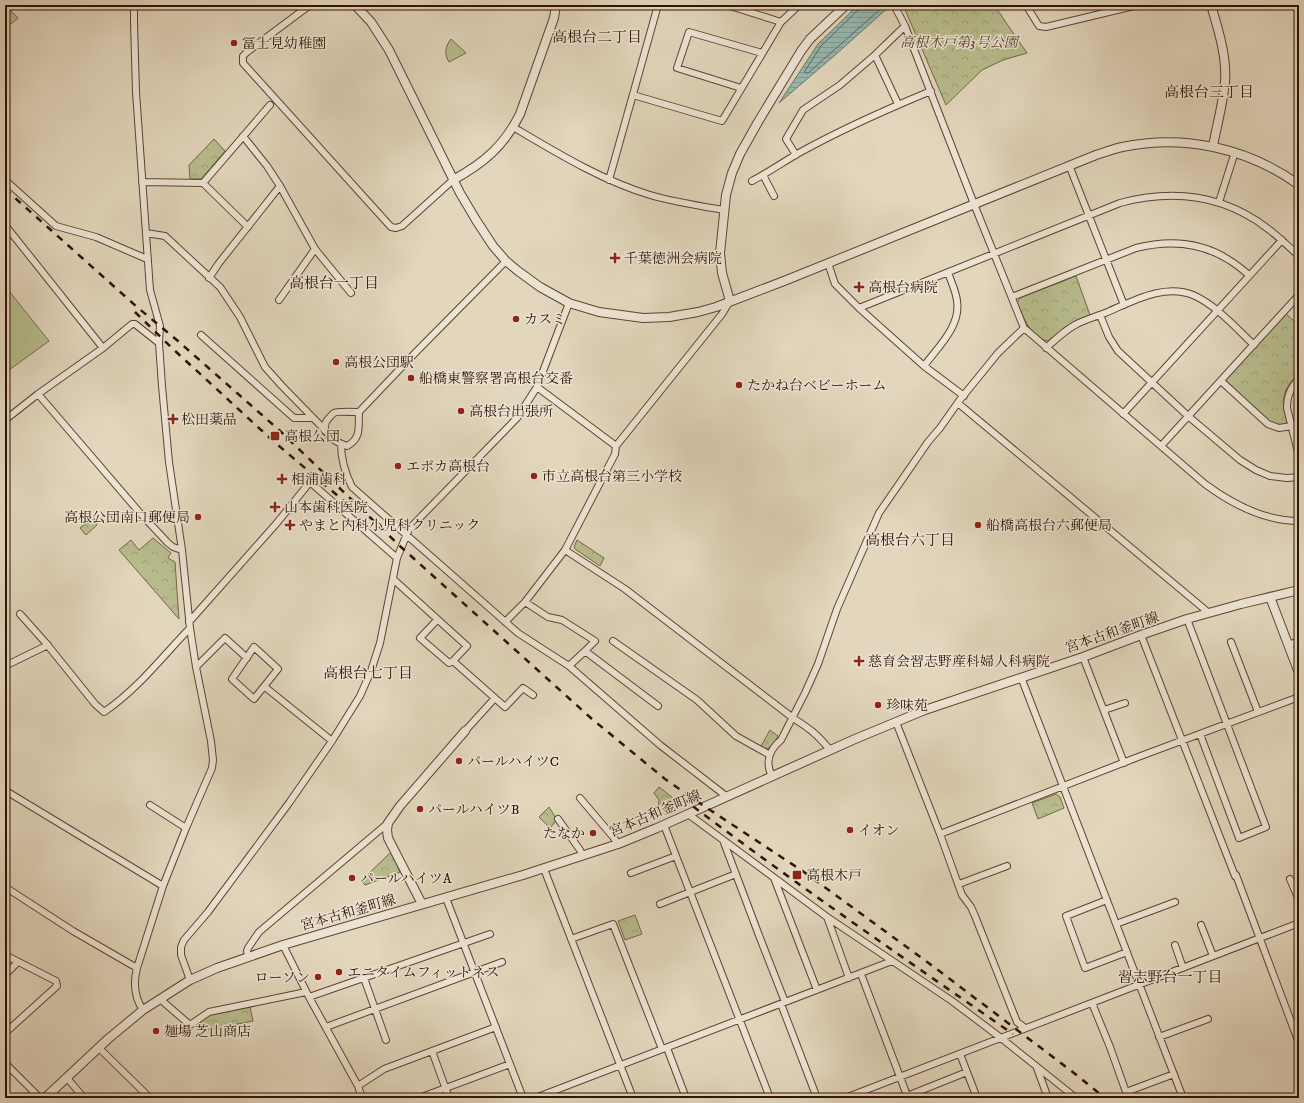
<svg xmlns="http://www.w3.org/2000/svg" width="1304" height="1103" font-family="'IM FELL DW Pica','Noto Serif JP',serif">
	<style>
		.green { fill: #b8bc8d; stroke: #746749 }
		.forest { fill: url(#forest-crowns); stroke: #746749 }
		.water { fill: url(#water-rules); stroke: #6d766c }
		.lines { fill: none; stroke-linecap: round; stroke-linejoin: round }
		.shore { stroke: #63665b; stroke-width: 1 }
		.minor-casing { stroke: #5d4333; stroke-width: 8 }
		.tertiary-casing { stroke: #5d4333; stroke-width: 10 }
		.minor { stroke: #ece4d3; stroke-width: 6 }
		.tertiary { stroke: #ece4d3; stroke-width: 8 }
		.rail { stroke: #311205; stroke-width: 2.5; stroke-dasharray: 7 7; stroke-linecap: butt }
		.poi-dot { fill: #8f2418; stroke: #ece4d3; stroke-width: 1.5 }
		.labels { text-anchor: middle; stroke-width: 3; stroke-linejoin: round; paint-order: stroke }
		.park-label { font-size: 14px; font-style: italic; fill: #5a452e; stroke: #ece4d3 }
		.poi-label { font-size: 14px; fill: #311205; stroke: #ece4d3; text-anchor: start }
		.street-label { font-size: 14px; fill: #311205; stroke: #ece4d3 }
		.neighbourhood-label { font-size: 15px; fill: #311205; stroke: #ece4d3 }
	</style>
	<defs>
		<pattern id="forest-crowns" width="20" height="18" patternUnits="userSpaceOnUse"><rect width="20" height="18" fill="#b8bc8d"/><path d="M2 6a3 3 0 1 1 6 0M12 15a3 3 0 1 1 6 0" fill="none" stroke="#9fa178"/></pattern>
		<pattern id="water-rules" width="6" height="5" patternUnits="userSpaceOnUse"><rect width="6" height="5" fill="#95b9b1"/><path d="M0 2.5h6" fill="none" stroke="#819e97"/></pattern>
	</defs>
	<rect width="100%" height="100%" fill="#e2d6bc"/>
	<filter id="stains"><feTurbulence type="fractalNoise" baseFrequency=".005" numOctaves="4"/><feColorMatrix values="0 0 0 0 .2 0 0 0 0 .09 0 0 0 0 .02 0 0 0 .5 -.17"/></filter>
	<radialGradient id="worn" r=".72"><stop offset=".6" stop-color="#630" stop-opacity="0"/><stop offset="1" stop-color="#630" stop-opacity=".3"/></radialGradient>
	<!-- green -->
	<path class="green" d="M451,39l15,14 -17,9c-5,-7 -4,-16 2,-23z
		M5,286l44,55 -44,32z"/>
	<!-- forest -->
	<path class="forest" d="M5,5l13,13 -12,10 -1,-2z
		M903,5h91l33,48 -24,7 -21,10 -36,35z
		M214,139l11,12 -24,28h-11l-1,-14z
		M1076,276l14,39 -17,7 -25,19c-17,-2 -25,-25 -31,-38l3,-5z
		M1286,314l13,11v48c-18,19 -17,24 -12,49l-2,3 -3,1 -13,-5 -43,-38v-4z
		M93,516l4,9 -11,10 -6,-7z
		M153,538l18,15 -3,5 7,4 4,57 -60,-69 12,-10 8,10z
		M577,540l27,18 -4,8 -25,-17 -1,-2z
		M770,730l8,6 -5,9 -6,4 -6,-3z
		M659,787l23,18 -20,10 -4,-4 1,-11 -5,-7z
		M1056,794l4,3 4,11 -26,11 -6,-16z
		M549,807l8,13 -7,8 -11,-11z
		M391,852l9,20 -35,13 -4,-4z
		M635,915l7,19 -17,6 -7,-19z
		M250,1007l3,14 -50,10 -7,-6 14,-11z"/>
	<!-- water -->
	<path class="water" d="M858,5h31l1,1 -56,50 -55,47 39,-59z"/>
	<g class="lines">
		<!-- shore -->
		<path class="shore" d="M860,5l-1,4 -38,37 -16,25v2h3l77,-68"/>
		<defs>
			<path id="minor" d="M134,5v17l2,70 14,198 10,36 -1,17 3,43 7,76 13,88 8,78 6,39 15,74 2,19 -1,8 -26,60 -23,58 -26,82c-4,16 -3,29 6,42
				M310,5l-63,47 -4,4v7l148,164 5,1 6,-2 51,-46
				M727,5l54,17
				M894,5l11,21 69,178 50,124 181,156c27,20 59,37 94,37
				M1026,5l13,21 7,1 92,-22
				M875,55l23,49
				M741,88l-64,-20 12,-36 73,21
				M633,95l89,26 59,-99 18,-17
				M513,127c44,26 88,53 137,68 24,7 50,11 74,15
				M243,136l24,30 13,20 35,63 36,44
				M796,155l-10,-16 17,-29 37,-25 35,-30 30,-29
				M1069,165l55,140
				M763,175l11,21
				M5,180l51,46 40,11 51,22
				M609,180l49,-175
				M752,181c15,-8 30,-18 45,-27 43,-24 88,-44 134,-63
				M142,182l61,1 67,-78
				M203,183l45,44
				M1219,202l16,-50
				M5,225l98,123
				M146,233l19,3 55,51 20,30 25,50 17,19 42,43
				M828,263l7,21 24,24 65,58 40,30
				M209,278l10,-15 61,-77
				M1012,297l124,-49c32,-8 65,-6 93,12 7,4 14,10 20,15
				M279,300l36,-51
				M859,308l261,-105c53,-14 102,-9 147,25 11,8 22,19 32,28
				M1100,315l9,22 9,14 70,65 52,44 16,10 14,6 17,2 12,-1
				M1024,328l-26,25 -39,48v3l250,209
				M201,335l93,83h19
				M1046,348c9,-8 18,-17 29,-23 9,-5 20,-8 30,-12 26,-11 59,-30 88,-18 23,10 42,32 61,50
				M924,366c14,-19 37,-40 33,-65 -1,-10 -6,-19 -9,-29
				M1299,378c-8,10 -12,17 -12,30l12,48
				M1221,381l47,43 11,4 13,-2
				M537,387l79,59
				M38,394l102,119 28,30 5,4 9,3
				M359,412c-4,0 -23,-1 -25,1 -2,1 -3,3 -5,5 -13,13 6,24 18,28 15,-8 11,-20 12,-34l58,-61 89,-90
				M1123,414l159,-174
				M5,420l33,-26 65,-46 29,-24h3l24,19
				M341,444c0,16 4,29 11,43l166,146 51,33 91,79 66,51
				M1161,446l138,-151
				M565,550l60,39 168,129c17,11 24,16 37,32
				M393,579l74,67 -14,15 52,46 18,-19 10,7
				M525,602l23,15 14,3 33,21 -10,10 -16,15
				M20,614l25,28 50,62 9,8c33,-22 58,-55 86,-84
				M1187,619l79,208 -27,11 -39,-104
				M437,620l-17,18 29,25 4,-2
				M189,622l87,-98 34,-42 87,76
				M505,622l20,-20 40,-52 50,-96 1,-8 106,-132 8,-13
				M1141,635l94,241
				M613,641l84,59 39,36 34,19
				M1231,642l27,70
				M1288,645l11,-4
				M254,647l24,22 -24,30 -22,-20z
				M585,651l73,55
				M1083,657l41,106
				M5,666l43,-21
				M196,667l29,-29 22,20
				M1021,677l162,421
				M265,687l67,54
				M1104,710l21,-7
				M896,722l44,112 22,61 9,12 4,9 42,106 8,6
				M465,731l30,-33
				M772,776c-7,-13 -3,-26 9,-36l24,-47 13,-29 19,-55 42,-96 49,-71 12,-14 19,-27
				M6,791l157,95
				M580,798l34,40 4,6
				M150,805l36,23
				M688,814l139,103 125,84 49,37 75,60
				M558,819l22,31 3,6
				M664,825l106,273
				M940,834l198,-77 161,-60
				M723,840l37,98 25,64
				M544,869l89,229
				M631,873l45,-17
				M1236,875l63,168
				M774,878l43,112
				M1290,879l9,21
				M959,884l48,-18
				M5,887l68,44 64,37
				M446,898l77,200
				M1107,900l-41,16 19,52 42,-16
				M660,904l76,-30
				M827,917l22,61
				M1116,924l59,-22
				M1201,925l12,31
				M571,939l42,-15 49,125
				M283,945l26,52 49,89 4,12
				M1175,945l8,23
				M5,955l51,26 1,5 -52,47
				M248,956l-1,-5 1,-3 11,-16 129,-109
				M861,974l47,124
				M5,975l13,-13
				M364,978l22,62
				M190,980l-9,-25v-8l3,-7 24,-28 81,-109 43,-62 28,-45 11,-25 9,-28 17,-85 12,-29 108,-111 20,-31 32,-84
				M309,997l181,-63
				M160,999l30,26 19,-13 97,-20
				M1092,1003l18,44 16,45 48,-18
				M781,1004l36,94
				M326,1027l176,-65
				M1159,1037l49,-18
				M99,1048l51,50
				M667,1048l19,50
				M432,1051l17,47
				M960,1054l17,44
				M5,1063l35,35
				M1037,1068l11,30
				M67,1078l17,20
				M358,1086l26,-17 112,-42
				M907,1096l60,-24
				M211,1098h1
				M419,1098l91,-34
				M535,1098l357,-137
				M845,1098l454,-175"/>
			<path id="tertiary" d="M355,5l16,17 18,28 71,143 16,27 17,26 13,15 12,10 22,16 29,16 30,9 44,6 26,-1 29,-5 18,-5 68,-26 312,-126c9,-3 17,-6 26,-8 62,-13 126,1 177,38
				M1211,5c7,24 16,51 14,77 -2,21 -8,43 -12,64
				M453,180c31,-17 51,-34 67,-66l34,-96 2,-13
				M730,301l-8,-28 -2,-20 6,-58 6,-22 8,-19 18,-32 43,-71 9,-12 36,-34
				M1270,597l29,76
				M422,904l-34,-66 -1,-8 1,-7 12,-17 65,-75
				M45,1098l63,-59 35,-29 47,-30 27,-12 66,-23 240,-70 95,-31 39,-16 198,-89 70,-29 158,-53 58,-22 46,-16 54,-15 58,-14"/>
		</defs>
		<!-- minor casing -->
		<use href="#minor" class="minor-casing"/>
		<!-- tertiary casing -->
		<use href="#tertiary" class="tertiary-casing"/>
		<!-- minor -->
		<use href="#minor" class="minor"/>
		<!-- tertiary -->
		<use href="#tertiary" class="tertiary"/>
		<!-- rail -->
		<path class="rail" d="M5,189l132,118 41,34 101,89 122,117 191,172 73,60 39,27 100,66 130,95 140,106 31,25
			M135,312l38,37 99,91 86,73
			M682,798c108,82 220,159 331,236"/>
	</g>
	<!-- markers -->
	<g class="poi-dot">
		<circle cx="234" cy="43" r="4"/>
		<path d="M613 252h4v4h4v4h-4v4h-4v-4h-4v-4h4z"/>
		<path d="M857 281h4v4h4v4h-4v4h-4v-4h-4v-4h4z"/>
		<circle cx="516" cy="319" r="4"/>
		<circle cx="336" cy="362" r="4"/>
		<circle cx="411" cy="378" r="4"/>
		<circle cx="739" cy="385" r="4"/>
		<circle cx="461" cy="411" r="4"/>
		<path d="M171 413h4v4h4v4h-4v4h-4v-4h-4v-4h4z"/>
		<rect x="270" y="431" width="10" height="10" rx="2"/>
		<circle cx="398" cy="466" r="4"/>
		<circle cx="534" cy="476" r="4"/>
		<path d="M280 473h4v4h4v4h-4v4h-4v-4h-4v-4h4z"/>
		<path d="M273 501h4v4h4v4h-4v4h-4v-4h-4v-4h4z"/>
		<circle cx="198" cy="517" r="4"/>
		<path d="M288 519h4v4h4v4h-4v4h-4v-4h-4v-4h4z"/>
		<circle cx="978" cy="525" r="4"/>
		<path d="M857 655h4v4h4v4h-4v4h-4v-4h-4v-4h4z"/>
		<circle cx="878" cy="705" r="4"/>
		<circle cx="459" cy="761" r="4"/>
		<circle cx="420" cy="809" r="4"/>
		<circle cx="850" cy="830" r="4"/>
		<circle cx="593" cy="833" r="4"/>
		<rect x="792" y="870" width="10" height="10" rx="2"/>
		<circle cx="352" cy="878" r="4"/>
		<circle cx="339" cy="972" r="4"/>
		<circle cx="318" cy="977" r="4"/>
		<circle cx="156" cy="1031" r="4"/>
	</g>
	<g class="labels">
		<!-- park labels -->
		<g class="park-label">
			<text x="959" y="47">高根木戸第3号公園</text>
		</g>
		<!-- poi labels -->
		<g class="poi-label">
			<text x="242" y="48">冨士見幼稚園</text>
			<text x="624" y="263">千葉徳洲会病院</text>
			<text x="868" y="292">高根台病院</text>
			<text x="524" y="324">カスミ</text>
			<text x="344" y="367">高根公団駅</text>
			<text x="419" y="383">船橋東警察署高根台交番</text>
			<text x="747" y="390">たかね台ベビーホーム</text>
			<text x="469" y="416">高根台出張所</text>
			<text x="181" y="424">松田薬品</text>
			<text x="284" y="441">高根公団</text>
			<text x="406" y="471">エポカ高根台</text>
			<text x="542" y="481">市立高根台第三小学校</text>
			<text x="291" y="484">相浦歯科</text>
			<text x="284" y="512">山本歯科医院</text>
			<text x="190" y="522" text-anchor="end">高根公団南口郵便局</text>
			<text x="299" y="530">やまと内科小児科クリニック</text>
			<text x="986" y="530">船橋高根台六郵便局</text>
			<text x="868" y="666">慈育会習志野産科婦人科病院</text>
			<text x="886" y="710">珍味苑</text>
			<text x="467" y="766">パールハイツC</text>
			<text x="428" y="814">パールハイツB</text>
			<text x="858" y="835">イオン</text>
			<text x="585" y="838" text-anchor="end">たなか</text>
			<text x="806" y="880">高根木戸</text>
			<text x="360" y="883">パールハイツA</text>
			<text x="347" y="977">エニタイムフィットネス</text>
			<text x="310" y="982" text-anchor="end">ローソン</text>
			<text x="164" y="1036">麺場 芝山商店</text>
		</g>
		<!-- street labels -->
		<g class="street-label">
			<text transform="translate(1112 632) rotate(-19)" y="5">宮本古和釜町線</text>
			<text transform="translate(655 813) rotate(-23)" y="5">宮本古和釜町線</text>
			<text transform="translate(348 912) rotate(-16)" y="5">宮本古和釜町線</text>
		</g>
		<!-- neighbourhood labels -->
		<g class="neighbourhood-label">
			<text x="597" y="42">高根台二丁目</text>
			<text x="1209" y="97">高根台三丁目</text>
			<text x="334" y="288">高根台一丁目</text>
			<text x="910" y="545">高根台六丁目</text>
			<text x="368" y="678">高根台七丁目</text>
			<text x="1170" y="982">習志野台一丁目</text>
		</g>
	</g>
	<!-- margin -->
	<rect width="1304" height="1103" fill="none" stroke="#e2d6bc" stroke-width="20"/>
	<rect x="6" y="6" width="1292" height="1091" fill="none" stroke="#311205" stroke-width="2"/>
	<rect x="10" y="10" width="1284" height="1083" fill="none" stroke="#311205"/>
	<rect width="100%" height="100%" filter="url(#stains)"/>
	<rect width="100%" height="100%" fill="url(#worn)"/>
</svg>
